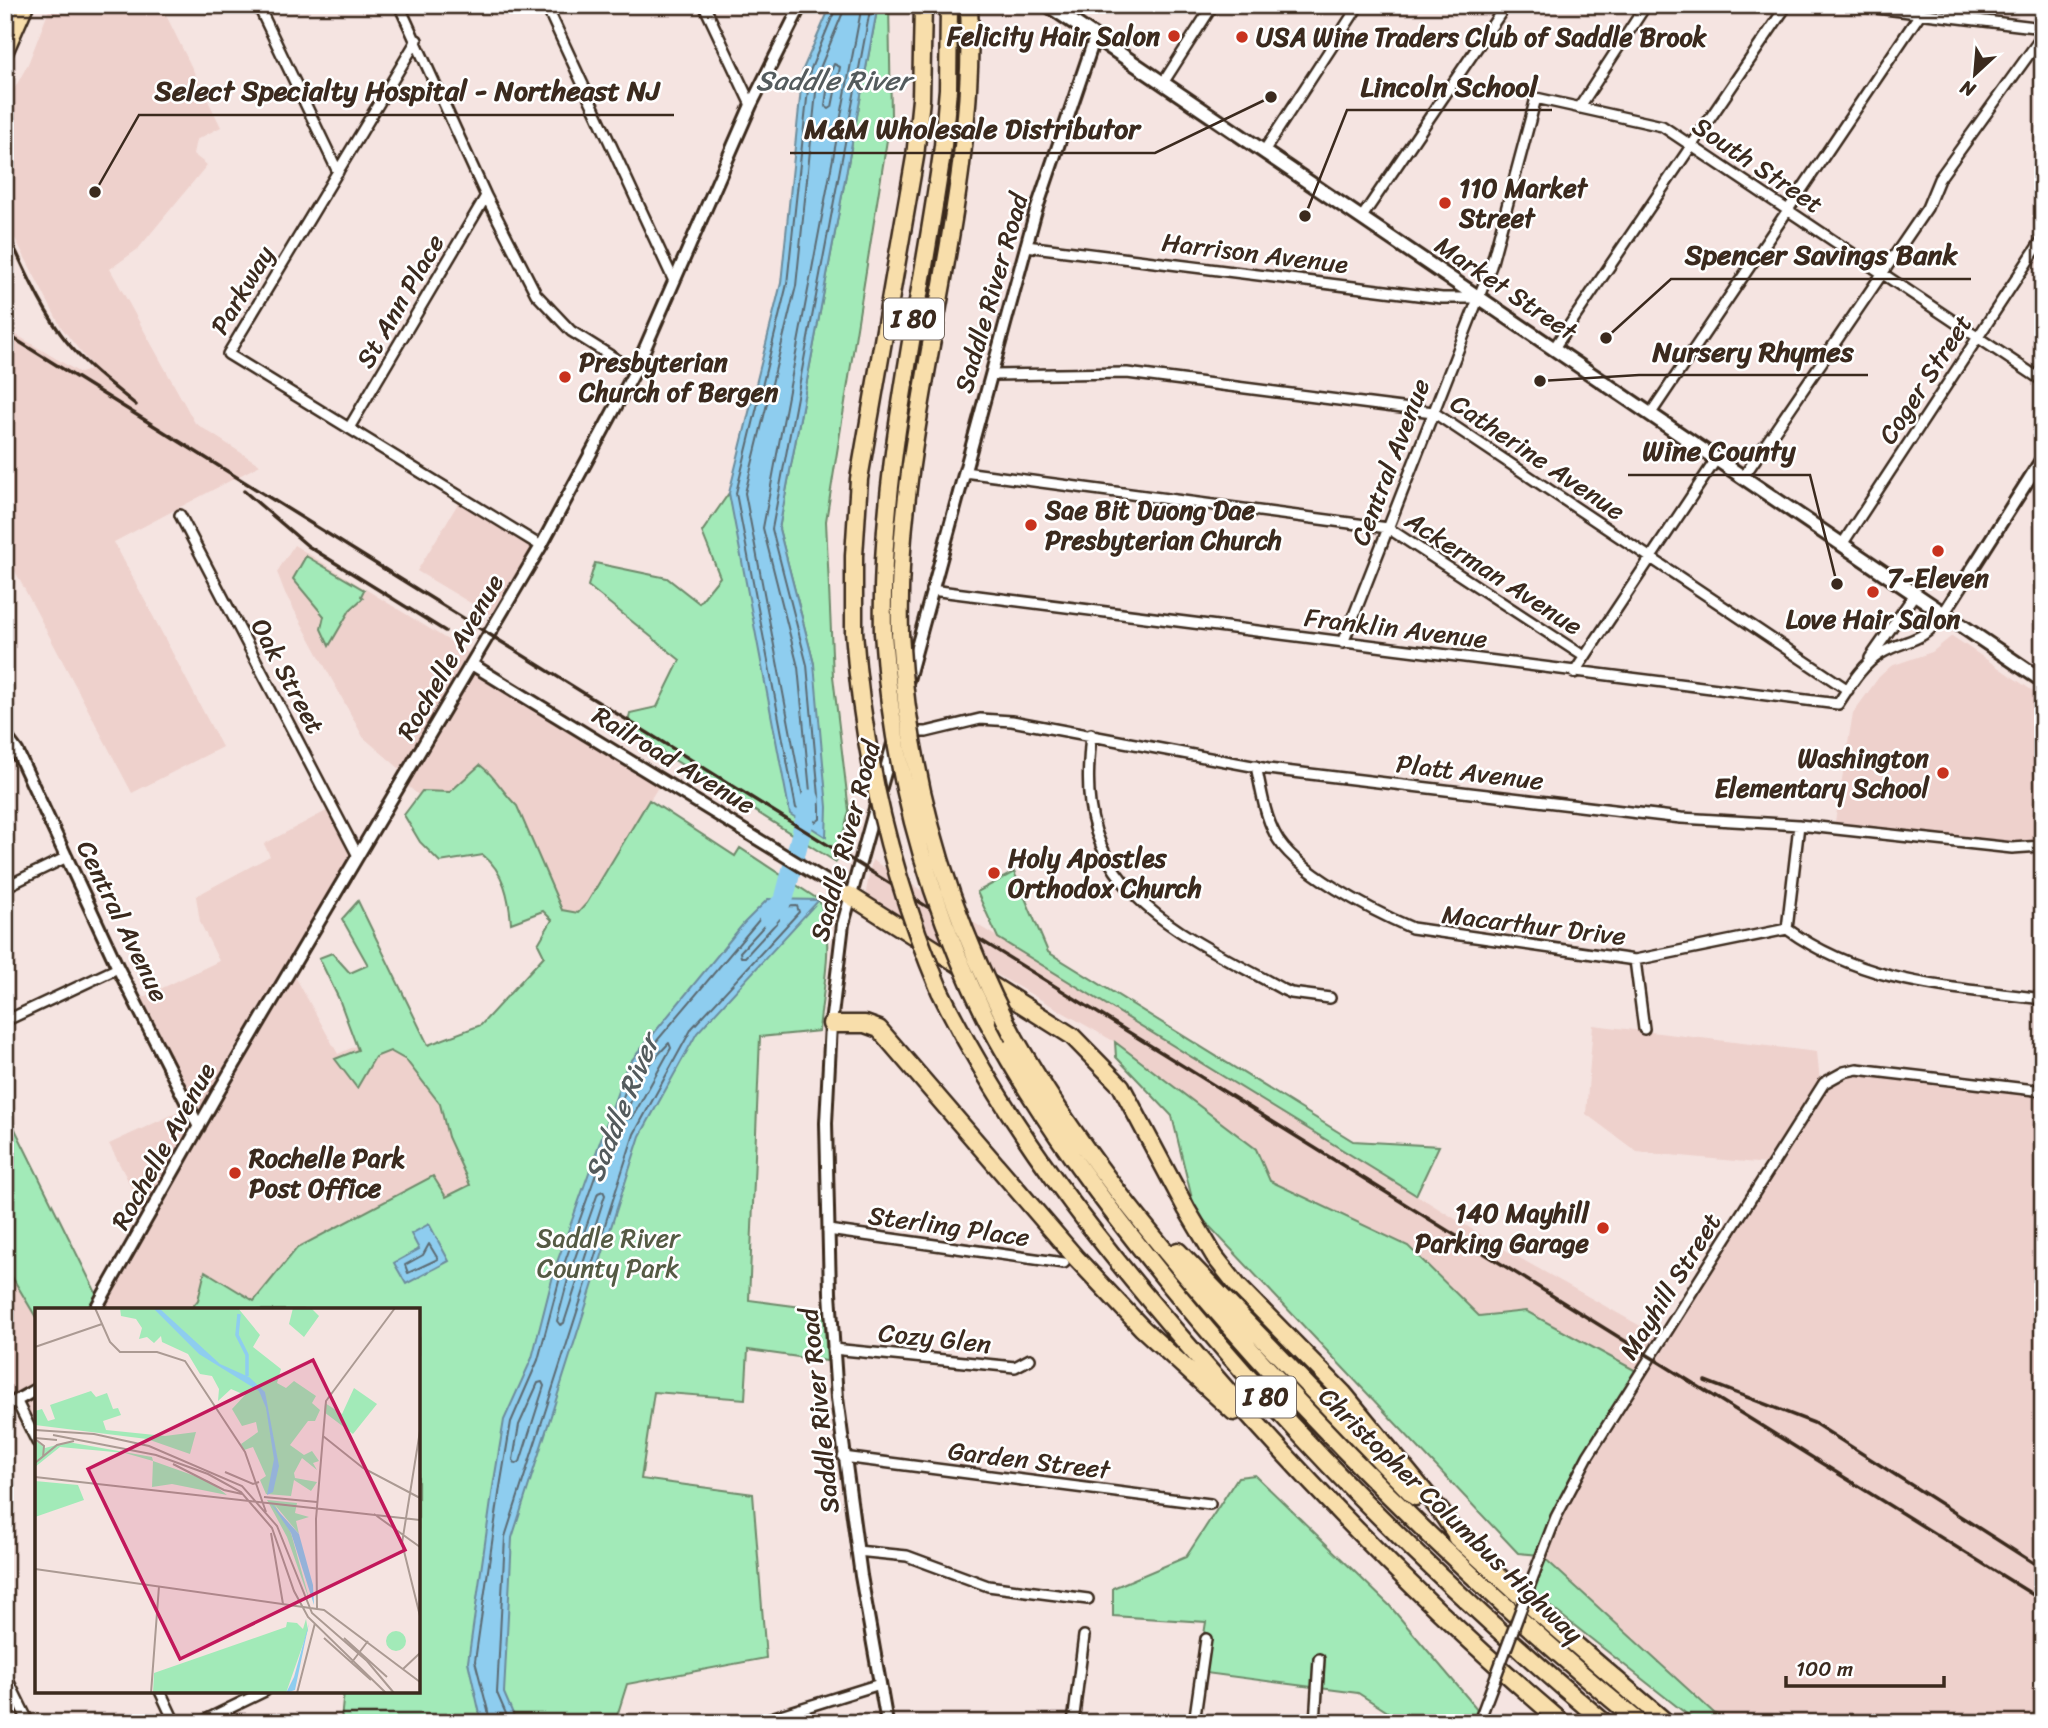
<svg xmlns="http://www.w3.org/2000/svg" width="2048" height="1728" font-family="Sriracha,sans-serif">
	<style>
		.built { fill: #eed1cc }
		.green { fill: #a2eab8; stroke: #6e8a6b; stroke-width: 2 }
		.water { fill: #8ecdef; stroke: #6d8c9b; stroke-width: 2 }
		.lines { fill: none; stroke-linecap: round; stroke-linejoin: round }
		.shore { stroke: #5c6b72; stroke-width: 2 }
		.river { stroke: #8ecdef; stroke-width: 19 }
		.minor-casing { stroke: #3b2a1e; stroke-width: 14 }
		.tertiary-casing { stroke: #3b2a1e; stroke-width: 16 }
		.secondary-casing { stroke: #3b2a1e; stroke-width: 18 }
		.trunk-casing { stroke: #3b2a1e; stroke-width: 19 }
		.motorway-casing { stroke: #3b2a1e; stroke-width: 21 }
		.minor { stroke: #fff; stroke-width: 9 }
		.tertiary { stroke: #fff; stroke-width: 10 }
		.secondary { stroke: #fff; stroke-width: 12 }
		.trunk { stroke: #f8deab; stroke-width: 14 }
		.motorway { stroke: #f8deab; stroke-width: 16 }
		.rail { stroke: #3b2a1e; stroke-width: 3.5 }
		.minor-bridge-casing { stroke: #3b2a1e; stroke-width: 14; stroke-linecap: butt }
		.motorway-bridge-casing { stroke: #3b2a1e; stroke-width: 21; stroke-linecap: butt }
		.minor-bridge { stroke: #fff; stroke-width: 9 }
		.motorway-bridge { stroke: #f8deab; stroke-width: 16 }
		.poi-dot { fill: #c8321e; stroke: #fff; stroke-width: 2.5 }
		.labels { text-anchor: middle; stroke-width: 5; stroke-linejoin: round; paint-order: stroke }
		.shield { fill: #fff; stroke: #766a62; stroke-width: 2 }
		.shield-label { font-size: 24px; font-weight: bold; fill: #3b2a1e }
		.poi-label { font-size: 26px; font-weight: bold; fill: #3b2a1e; stroke: #fff; text-anchor: start }
		.street-label { font-size: 26px; fill: #3b2a1e; stroke: #fff }
		.park-label { font-size: 26px; fill: #555a44; stroke: #fff }
		.water-label { font-size: 28px; font-style: italic; fill: #545b5d; stroke: #fff }
		.inset-river { fill: none; stroke: #8ecdef; stroke-width: 3.5 }
		.inset-road { fill: none; stroke: #ab9a93; stroke-width: 2 }
		.view { fill: #c2185b; fill-opacity: 0.15; stroke: #c2185b; stroke-width: 3.5 }
		.inset-edge { fill: none; stroke: #3b2a1e; stroke-width: 3.5 }
		.leader { fill: none; stroke: #3b2a1e; stroke-width: 2.5 }
		.callout-dot { fill: #3b2a1e; stroke: #fff; stroke-width: 2.5 }
		.callout-label { font-size: 28px; text-anchor: middle; font-weight: bold; fill: #3b2a1e; stroke: #fff; stroke-width: 5; stroke-linejoin: round; paint-order: stroke }
	</style>
	<rect width="100%" height="100%" fill="#f5e4e1"/>
	<filter id="ink" filterUnits="userSpaceOnUse"><feTurbulence type="fractalNoise" baseFrequency=".0143" numOctaves="2"/><feDisplacementMap in="SourceGraphic" scale="14" xChannelSelector="R" yChannelSelector="G"/><feConvolveMatrix kernelMatrix="1 2 1 2 8 2 1 2 1" color-interpolation-filters="sRGB"/></filter>
	<g filter="url(#ink)">
		<!-- built -->
		<path class="built" d="M51,5h110l60,122 -25,13 -3,14 14,11 -69,84 -28,20 85,154 65,42 -146,77 108,205 -90,46 -127,-241v-224l75,45 14,-4 -33,-42 -56,-108v-113l23,-42z
			M462,497l79,49 -42,74 -82,-49z
			M294,545l183,113 -3,6 189,115 -90,147 -170,-144 4,-7 -44,-38 -78,-144 -8,-21z
			M1952,636l91,62v140l-27,5 -181,-21 18,-109 26,-36 12,-11 41,-14z
			M332,808l26,48 -67,113 47,85 75,-34 21,42 36,123 -24,12 -13,-21 -136,72 -43,53 -49,-30 -7,30 -8,9h-95l53,-91 -39,-75 80,-37 -54,-106 84,-40 -19,-39 -4,-26 74,-40 -6,-12z
			M872,860l637,392 151,85 108,-173 -131,-12 -51,-38 7,-89 224,27 3,31 33,-14 190,20v634h-313l-15,-10 -175,-158 -14,-244 -47,5 -71,-70 -138,-65 -14,-32 -141,-107 -232,-132 -17,-18z
			M5,1265l32,54v123l-20,-40 -12,5z"/>
		<!-- green -->
		<path class="green" d="M878,5h11l2,110 -65,406 7,155 16,135 -13,51 -209,-132 3,-17 27,-6 23,-47 -92,-74 7,-23 72,15 32,25 21,-26 -18,-45 27,-39 68,301 17,-130 -35,-135z
			M306,556l58,34 -3,6 2,2 -13,12 -21,36 -8,-17 3,-13 -31,-37z
			M480,765c17,13 22,27 37,41l45,104 16,3 9,-10 62,-103 86,56 5,-8 79,52c17,37 3,92 0,131l-59,6 -11,263 75,10 3,51 -79,-11 -3,49 -91,-7 -13,87 112,15 13,164 -139,26 -9,29 4,10h-285l4,-3 3,-29h74v-381h-228l8,-10 7,-29 49,30 43,-53 136,-72 13,21 24,-12 -22,-48 -8,-33 -34,-44 -16,-9 -15,6 -18,31 -22,-29 23,-9 -19,-51 -20,-41 13,-5 18,20 18,-8 -26,-46 16,-18 70,144 53,-20 63,-69 -6,-12 14,-24 -9,-9 -32,12c-2,-26 -7,-51 -28,-68l-43,7 -20,-20 -16,-27 18,-24 28,1z
			M1014,872l34,80 305,189 86,5 -23,49 -418,-257 -21,-46z
			M1115,1042l141,107 14,32 138,65 71,70 47,-5 112,61 -81,140 -16,43 173,158 16,10h-32l-170,-134 12,-34 -22,-2 -323,-342 -23,-95 -56,-59z
			M5,1109l95,192 -5,9h-58v9l-32,-54z
			M1255,1475l134,130 100,118h-84l-47,-30 -160,-21 8,-50 -93,-6v-28l73,-31 52,-80z"/>
		<!-- water -->
		<path class="water" d="M831,5h47l-99,524 35,135 13,143 -1,30 -36,-23 -61,-321 52,-210 22,-214z
			M768,899l51,1 -122,133 -57,103 -128,402 -8,155 13,30h-35l-14,-61 25,-175 11,-67 28,-62 23,-90 72,-202 117,-143z
			M429,1224l20,37 -43,23 -12,-21 25,-14 -8,-15z"/>
		<g class="lines">
			<!-- shore -->
			<path class="shore" d="M837,5l-27,66 -23,213 -51,209 60,315 20,14 4,-3v-12l-13,-142 -35,-136 99,-524
				M846,5l-28,68 -22,213 -51,207 59,310 3,3 4,-4 -13,-135 -35,-139 99,-523
				M834,64l6,3 -8,40 -3,2 -4,-3 4,-30z
				M774,915h5v5l-34,37h-4l-1,-5z
				M669,1043l2,5 -39,70 -5,1 -1,-4 15,-42z
				M603,1191l2,4 -41,128 -4,2 -3,-4 13,-49 28,-79z
				M429,1244l9,15 -30,14 -3,-8 18,-10z
				M542,1382l2,4 -24,76 -4,2 -3,-4 6,-35 19,-42z
				M489,1723l-1,-12 -13,-50 25,-174 11,-65 27,-62 24,-90 71,-201 137,-162 27,-1 2,6 -107,116 -58,106 -129,403 -8,156 13,30"/>
			<!-- river -->
			<path class="river" d="M768,917l16,-18 26,-100"/>
			<defs>
				<path id="minor" d="M258,5l80,167
					M399,5l87,191 50,98 35,37 64,40
					M546,5l128,276
					M704,5l47,100
					M1851,5l192,23
					M1066,18l8,-13
					M417,40l-189,314 313,192
					M1163,83l50,-78
					M1579,108l67,-103
					M1264,151l95,-146
					M1362,217l144,-212
					M1026,246l416,52h37
					M1554,348l233,-343
					M993,375l134,-2 306,39 415,278
					M1651,413l269,-399
					M349,428l137,-232
					M964,472l424,56 197,129
					M1744,476l183,-268 12,-29 104,-144
					M180,515l178,341
					M1843,543l200,-305
					M931,590l907,114c12,-18 23,-38 42,-50 30,-18 39,-7 64,-41
					M1343,643l148,-377 45,-168 126,28 381,255
					M1870,658l45,-64
					M1574,673l143,-215
					M909,732h17l54,-13 32,2 256,48 413,49 118,7 213,23 31,-2
					M1091,734c-2,23 -4,47 -1,70 13,103 113,140 192,185l9,4 39,5
					M5,757l12,-6
					M1256,766c5,22 8,48 19,68 18,37 100,78 137,94l223,32 152,-31c78,56 164,58 256,70
					M5,887l62,-30
					M1787,929l12,-104
					M1635,960l9,69
					M5,1021l113,-53
					M828,1230l236,33
					M833,1349l182,18 15,-8
					M17,1402l20,40
					M843,1457l367,47
					M857,1551l50,5 81,30 100,13
					M1534,1574l22,-57 32,-61 236,-373 20,-11 13,-3 186,22
					M5,1674l24,49
					M160,1691l15,32
					M199,1723l66,-32
					M755,1723l125,-39
					M1073,1723l11,-87
					M1194,1723l12,-84
					M1315,1723l4,-64"/>
				<path id="tertiary" d="M1944,613l99,-156
					M473,665l376,230
					M908,680l127,-466 60,-177
					M5,735l12,16 101,217 81,159
					M95,1310l125,-221 321,-543 94,-175 116,-266 50,-100
					M5,1407l32,-18
					M887,1723l-26,-147 -24,-178 -7,-105 -4,-170 5,-99 12,-100 51,-184"/>
				<path id="secondary" d="M1048,5l995,676"/>
				<path id="trunk" d="M5,22l8,-17
					M5,53l21,-48"/>
				<path id="motorway" d="M854,632v-76l5,-77 56,-322 6,-58 2,-94
					M883,633c-4,-166 38,-324 60,-487l5,-57 1,-84
					M900,634c-6,-213 78,-416 69,-629
					M849,895l223,141 49,50 66,124 28,47 22,28 106,108 98,119 21,31
					M940,991c67,136 159,253 258,366 113,131 233,254 365,366
					M987,1020c50,95 115,181 183,265 130,160 277,305 435,438
					M831,1024h34l14,5 197,229 66,70 92,84
					M1014,1037c59,104 133,195 212,285 126,144 266,278 414,401
					M1178,1251l237,246
					M1456,1537l85,78 126,108"/>
			</defs>
			<!-- minor casing -->
			<use href="#minor" class="minor-casing"/>
			<!-- tertiary casing -->
			<use href="#tertiary" class="tertiary-casing"/>
			<!-- secondary casing -->
			<use href="#secondary" class="secondary-casing"/>
			<!-- trunk casing -->
			<use href="#trunk" class="trunk-casing"/>
			<!-- motorway casing -->
			<use href="#motorway" class="motorway-casing"/>
			<!-- minor -->
			<use href="#minor" class="minor"/>
			<!-- tertiary -->
			<use href="#tertiary" class="tertiary"/>
			<!-- secondary -->
			<use href="#secondary" class="secondary"/>
			<!-- trunk -->
			<use href="#trunk" class="trunk"/>
			<!-- motorway -->
			<use href="#motorway" class="motorway"/>
			<!-- rail -->
			<path class="rail" d="M5,228c19,39 35,80 62,114 20,25 45,43 69,63
				M5,333l2038,1268
				M244,491l64,55 137,85
				M1705,1381l109,42 229,146"/>
			<defs>
				<path id="minor-bridge" d="M1481,1716l53,-142"/>
				<path id="motorway-bridge" d="M854,632c9,125 37,244 86,359
					M883,633c9,136 43,265 104,387
					M900,634c8,142 47,277 114,403"/>
			</defs>
			<!-- minor-bridge casing -->
			<use href="#minor-bridge" class="minor-bridge-casing"/>
			<!-- motorway-bridge casing -->
			<use href="#motorway-bridge" class="motorway-bridge-casing"/>
			<!-- minor-bridge -->
			<use href="#minor-bridge" class="minor-bridge"/>
			<!-- motorway-bridge -->
			<use href="#motorway-bridge" class="motorway-bridge"/>
		</g>
	</g>
	<!-- markers -->
	<g class="poi-dot">
		<circle cx="1174" cy="36" r="7"/>
		<circle cx="1242" cy="37" r="7"/>
		<circle cx="1445" cy="203" r="7"/>
		<circle cx="565" cy="377" r="7"/>
		<circle cx="1031" cy="525" r="7"/>
		<circle cx="1938" cy="551" r="7"/>
		<circle cx="1873" cy="592" r="7"/>
		<circle cx="1943" cy="773" r="7"/>
		<circle cx="994" cy="873" r="7"/>
		<circle cx="235" cy="1173" r="7"/>
		<circle cx="1603" cy="1228" r="7"/>
	</g>
	<g class="labels">
		<!-- shield labels -->
		<g class="shield">
			<rect x="884" y="298.5" width="60" height="41" rx="5"/>
			<rect x="1236" y="1376.5" width="60" height="41" rx="5"/>
		</g>
		<g class="shield-label">
			<text x="914" y="327">I 80</text>
			<text x="1266" y="1405">I 80</text>
		</g>
		<!-- poi labels -->
		<g class="poi-label">
			<text x="1160" y="45" text-anchor="end">Felicity Hair Salon</text>
			<text x="1256" y="46">USA Wine Traders Club of Saddle Brook</text>
			<text x="1459" y="197">110 Market<tspan x="1459" dy="30">Street</tspan></text>
			<text x="579" y="371">Presbyterian<tspan x="579" dy="30">Church of Bergen</tspan></text>
			<text x="1045" y="519">Sae Bit Duong Dae<tspan x="1045" dy="30">Presbyterian Church</tspan></text>
			<text x="1938" y="587" text-anchor="middle">7-Eleven</text>
			<text x="1873" y="628" text-anchor="middle">Love Hair Salon</text>
			<text x="1929" y="767" text-anchor="end">Washington<tspan x="1929" dy="30">Elementary School</tspan></text>
			<text x="1008" y="867">Holy Apostles<tspan x="1008" dy="30">Orthodox Church</tspan></text>
			<text x="249" y="1167">Rochelle Park<tspan x="249" dy="30">Post Office</tspan></text>
			<text x="1589" y="1222" text-anchor="end">140 Mayhill<tspan x="1589" dy="30">Parking Garage</tspan></text>
		</g>
		<!-- street labels -->
		<g class="street-label">
			<text transform="translate(1758 165) rotate(34)" y="9">South Street</text>
			<text transform="translate(1255 253) rotate(7)" y="9">Harrison Avenue</text>
			<text transform="translate(1506 288) rotate(34)" y="9">Market Street</text>
			<text transform="translate(242 290) rotate(-59)" y="9">Parkway</text>
			<text transform="translate(991 293) rotate(-74)" y="9">Saddle River Road</text>
			<text transform="translate(400 301) rotate(-60)" y="9">St Ann Place</text>
			<text transform="translate(1925 379) rotate(-57)" y="9">Coger Street</text>
			<text transform="translate(1538 457) rotate(34)" y="9">Catherine Avenue</text>
			<text transform="translate(1390 462) rotate(-69)" y="9">Central Avenue</text>
			<text transform="translate(1494 573) rotate(33)" y="9">Ackerman Avenue</text>
			<text transform="translate(1396 628) rotate(7)" y="9">Franklin Avenue</text>
			<text transform="translate(450 657) rotate(-60)" y="9">Rochelle Avenue</text>
			<text transform="translate(288 676) rotate(62)" y="9">Oak Street</text>
			<text transform="translate(674 760) rotate(31)" y="9">Railroad Avenue</text>
			<text transform="translate(1470 772) rotate(7)" y="9">Platt Avenue</text>
			<text transform="translate(845 841) rotate(-75)" y="9">Saddle River Road</text>
			<text transform="translate(123 921) rotate(64)" y="9">Central Avenue</text>
			<text transform="translate(1534 925) rotate(7)" y="9">Macarthur Drive</text>
			<text transform="translate(163 1146) rotate(-61)" y="9">Rochelle Avenue</text>
			<text transform="translate(949 1226) rotate(8)" y="9">Sterling Place</text>
			<text transform="translate(1670 1286) rotate(-58)" y="9">Mayhill Street</text>
			<text transform="translate(935 1338) rotate(6)" y="9">Cozy Glen</text>
			<text transform="translate(819 1411) rotate(-96)" y="9">Saddle River Road</text>
			<text transform="translate(1029 1460) rotate(7)" y="9">Garden Street</text>
			<text transform="translate(1451 1515) rotate(44)" y="9">Christopher Columbus Highway</text>
		</g>
		<!-- park labels -->
		<g class="park-label">
			<text x="608" y="1247">Saddle River<tspan x="608" dy="30">County Park</tspan></text>
		</g>
		<!-- water labels -->
		<g class="water-label">
			<text x="833" y="90">Saddle River</text>
			<text transform="translate(621 1108) rotate(-68)" y="10">Saddle River</text>
		</g>
	</g>
	<!-- overview -->
	<g transform="translate(35 1308)">
		<rect width="385" height="385" fill="#f5e4e1"/>
		<path d="M85,0h118l22,27 -7,12 28,22 -4,14 9,5 8,-7 22,15 -4,7 8,7 -5,11h-7l-18,24 14,10 8,-4 7,10 -6,2 4,7 -15,-12 -8,15 1,5 22,4 -6,9 -17,-11 -3,16 -25,-2 -6,-14 6,-4 -13,-29 -9,3 -3,-6 17,-12 -2,-10 -14,4 -10,-17 13,-14 -14,-6 -13,12 1,-12 -7,-13 -12,-2 -12,-20 -26,-12 -1,-6 -7,7 -7,-6 -8,2 3,-11 -6,-9 -15,-3zM258,0h18l8,8 -15,21 -15,-13zM319,80l23,16 -24,30 -29,-22 1,-9 17,11zM56,83l5,6 11,-4 6,16 5,-1 3,7 -18,6 3,9 59,6 31,-4 -6,22 -43,-15 -112,-14v-14l7,-2 6,12 7,-2 -5,-14zM0,132l10,8 23,-6 84,15 1,4 56,20 18,14 -55,-11 -20,3 1,-26 -28,-8 -65,-6 -25,20zM0,173l43,4 6,15 -49,17zM232,192l30,3 -2,10 14,4 -13,4 3,13 -24,-29 16,28 19,69 -23,-65zM271,311l2,11 -22,63h-133l1,-20 132,-46 1,-5 10,1 6,6zM351 333a10 10 0 1 1 20 0a10 10 0 1 1-20 0Z" fill="#a2eab8"/>
		<path d="M118,0h6l61,56 29,13 16,15 14,74 -6,26 -6,3 7,-36 -8,-51 -7,-17 -60,-37zM235,194l29,32 14,51 1,20 -23,-72zM274,315l-14,67 -9,3 8,-16z" fill="#8ecdef"/>
		<path class="inset-river" d="M204,6l-2,21 10,20v21"/>
		<path class="inset-road" d="M60,0l15,34 10,10h37l28,9 60,91 21,60M0,39l67,-23M0,122l59,4 55,12 93,40 35,40 35,87 55,48 27,32M385,123l-18,112 18,73M18,127l103,20 52,19 33,18 31,36 22,63 14,26 78,76M288,128l40,32 57,30M0,130l22,2M0,131l9,7 -1,11M0,155l22,-18 17,-4M138,156l51,26 18,4M190,164l28,12 6,-2M0,169l385,43M229,189l53,5M339,206l46,33M236,225l12,71M0,261l289,41 96,72M282,300l-1,-89 10,-118 69,-93M289,330l47,42M309,330l43,39M317,354l16,-21M368,361l17,-16M116,385l8,-107M262,385l18,-70"/>
		<path class="view" d="M278,52l92,190 -225,109 -92,-190z"/>
		<rect width="385" height="385" class="inset-edge"/>
	</g>
	<!-- callouts -->
	<path class="leader" d="M1305 216L1347 110H1552M95 192L139 115H674M1271 97L1155 153H790M1606 338L1671 279H1971M1540 381L1639 375H1868M1837 584L1810 475H1628"/>
	<g class="callout-dot">
		<circle cx="1305" cy="216" r="7"/>
		<circle cx="95" cy="192" r="7"/>
		<circle cx="1271" cy="97" r="7"/>
		<circle cx="1606" cy="338" r="7"/>
		<circle cx="1540" cy="381" r="7"/>
		<circle cx="1837" cy="584" r="7"/>
	</g>
	<g class="callout-label">
		<text x="1449" y="96">Lincoln School</text>
		<text x="407" y="100">Select Specialty Hospital - Northeast NJ</text>
		<text x="972" y="138">M&amp;M Wholesale Distributor</text>
		<text x="1821" y="264">Spencer Savings Bank</text>
		<text x="1753" y="361">Nursery Rhymes</text>
		<text x="1719" y="460">Wine County</text>
	</g>
	<!-- margin -->
	<rect width="2048" height="1728" fill="none" stroke="#fff" stroke-width="28"/>
	<rect x="14" y="14" width="2020" height="1700" fill="none" stroke="#3b2a1e" stroke-width="2.5" filter="url(#ink)"/>
	<!-- north arrow -->
	<g transform="translate(1975 74) rotate(206)" stroke="#ffffff" stroke-width="5" paint-order="stroke">
	<path d="M0-5L12 26L0 18L-12 26Z" fill="#3b2a1e"/>
	<text y="-10" font-size="19" font-weight="bold" text-anchor="middle" fill="#3b2a1e">N</text>
	</g>
	<!-- scale -->
	<path d="M1786 1676v10h158v-10" fill="none" stroke="#3b2a1e" stroke-width="3.5"/>
	<text x="1796" y="1676" font-size="21" fill="#3b2a1e" stroke="#ffffff" stroke-width="5" paint-order="stroke">100 m</text>
</svg>
